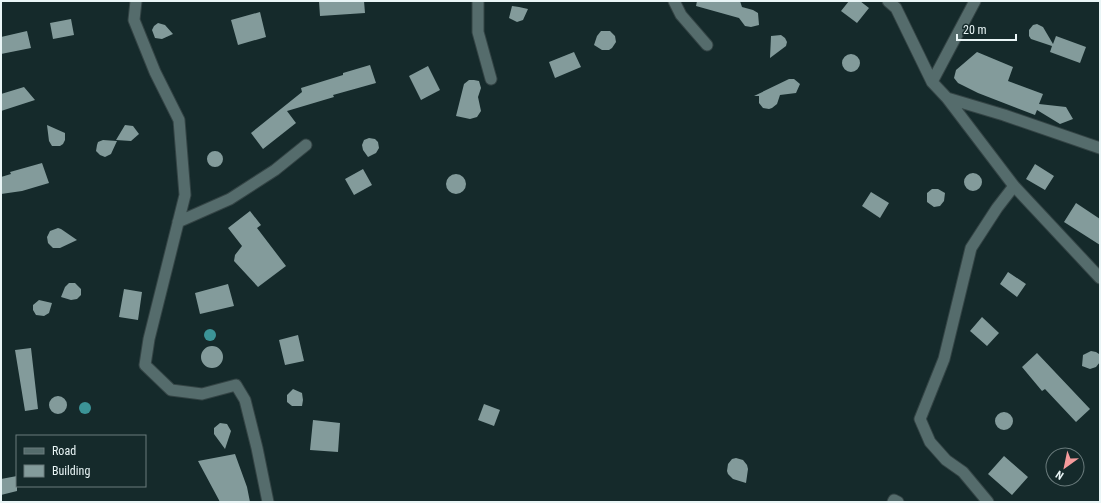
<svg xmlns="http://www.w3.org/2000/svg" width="1101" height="503" font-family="'Roboto Condensed',sans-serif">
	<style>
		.building { fill: #839b9b }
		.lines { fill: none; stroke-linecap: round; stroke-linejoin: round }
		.minor-casing { stroke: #344445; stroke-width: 13 }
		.minor { stroke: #556c6c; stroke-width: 11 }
		.tree { fill: #3c9497 }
	</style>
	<rect width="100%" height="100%" fill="#152a2b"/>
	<!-- building -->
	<path class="building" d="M319,1h45l1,12 -45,3z
		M697,1h43l2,6 11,3 5,3 1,12 -8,2 -6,-1 -6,-8 -43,-12z
		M849,1h11l9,7 -12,15 -16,-12z
		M512,6l7,1 9,2 -5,11 -6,2 -8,-4z
		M260,12l6,25 -28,8 -7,-25z
		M71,19l3,16 -21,4 -3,-16z
		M158,23l7,2 8,9 -11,5 -7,-1 -3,-8 2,-4z
		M1037,24l6,3 10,17 3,-8 30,11 -6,16 -30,-11 2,-6 -21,-7 -2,-3v-6l4,-5z
		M27,31l4,17 -30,6v-17z
		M601,31h9l5,5 1,6 -4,6 -3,2h-7l-8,-5 3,-9z
		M781,35l4,3 2,4 -1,4 -16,12 1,-22z
		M574,52l7,15 -26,11 -6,-16z
		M977,52l36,15 -5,14 35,13 -4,10 27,3 7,12 -13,5 -23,-14 -2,5 -57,-22 -20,-10 -4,-5 2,-8z
		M842 63a9 9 0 1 1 18 0a9 9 0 1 1-18 0Z
		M370,65l6,18 -43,12 1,2 -47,14 9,12 -33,26 -12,-16 51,-41 -1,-4 42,-13v-2z
		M428,66l12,24 -19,10 -12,-24z
		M789,79h5l6,5 -4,9 -16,2 -3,9 -5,4 -3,1 -6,-1 -4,-5v-7h-5z
		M469,80h5l5,1 2,7 -3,9 3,14 -4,6 -7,2 -14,-3 8,-32z
		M24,87l11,13 -34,11v-17z
		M47,125l18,8v7l-2,4 -3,2h-8l-3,-5z
		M125,125l8,1 6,8 -8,7 -15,-1z
		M369,138l6,1 3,3 1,6 -3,5 -8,4 -5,-7 -1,-5 2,-5z
		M103,140l14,1 -6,13 -6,3 -5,-2 -4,-4 1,-6 1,-3z
		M207 159a8 8 0 1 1 16 0a8 8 0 1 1-16 0Z
		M42,163l7,20 -27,8 -21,3v-17l10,-3 -1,-2z
		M1035,164l19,12 -9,14 -19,-11z
		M363,169l9,16 -18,10 -9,-16z
		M964 182a9 9 0 1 1 18 0a9 9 0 1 1-18 0Z
		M446 184a10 10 0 1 1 20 0a10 10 0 1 1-20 0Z
		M932,189h6l7,4 -1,8 -4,5 -6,1 -7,-5v-9z
		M871,192l18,11 -9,15 -18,-12z
		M1076,203l24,16v26l-36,-23z
		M250,211l11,14 -4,3 29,38 -28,21 -24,-26 1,-6 7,-9 -14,-18z
		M58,228l3,1 16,11 -17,8h-7l-5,-5 -1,-6 3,-6z
		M1008,272l18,12 -9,13 -17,-13z
		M69,283h6l6,6v6l-4,4 -6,1 -10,-3 4,-10z
		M228,284l6,22 -34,8 -5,-21z
		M124,289l18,3 -4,28 -19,-3z
		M39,300l13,3 -3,10 -5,3 -8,-1 -3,-5v-5z
		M982,317l17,16 -12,13 -17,-15z
		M298,335l6,26 -19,4 -6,-25z
		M201 357a11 11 0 1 1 22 0a11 11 0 1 1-22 0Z
		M31,348l7,61 -13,2 -10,-61z
		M1091,351l5,1 3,2 1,8 -4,5 -6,2 -8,-3 1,-11z
		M1037,353l53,56 -14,13 -31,-33 -3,2 -20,-24z
		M293,389l9,4 1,7 -1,6h-10l-5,-4v-7z
		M49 405a9 9 0 1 1 18 0a9 9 0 1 1-18 0Z
		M484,404l16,6 -6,16 -16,-6z
		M995 421a9 9 0 1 1 18 0a9 9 0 1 1-18 0Z
		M313,420l27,3 -2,29 -28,-2z
		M220,423l7,1 4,7 -6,18 -11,-15v-6z
		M235,454l12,33 3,15h-30l-22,-41z
		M1004,456l24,21 -16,18 -24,-21z
		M736,458l7,2 4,5 1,4 -2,14 -13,-4 -5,-5 -1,-3 1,-7 4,-5z
		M17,476v15l-16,4v-16z"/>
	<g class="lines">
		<defs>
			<path id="minor" d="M136,1l-2,19 21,52 24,48 6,75 -36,144 -4,26 26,25 31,4 34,-9 9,15 12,48 11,54
				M478,1v31l13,47
				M674,1l7,14 26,30
				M888,1l8,7 36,74 15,16 67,88 86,92
				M932,82l43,-81
				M947,98l57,17 96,33
				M178,222l52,-23 45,-29 31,-25
				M893,502l1,-2 4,2
				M988,502l-25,-30 -17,-12 -16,-18 -10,-23 24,-60 27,-111 26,-40 17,-22"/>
		</defs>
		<!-- minor casing -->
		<use href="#minor" class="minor-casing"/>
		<!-- minor -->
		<use href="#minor" class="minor"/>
	</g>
	<!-- trees -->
	<g class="tree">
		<circle cx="210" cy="335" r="6"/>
		<circle cx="85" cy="408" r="6"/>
	</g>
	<!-- border -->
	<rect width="1101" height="503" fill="none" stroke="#e9f5f6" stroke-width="4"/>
	<!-- legend -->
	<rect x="16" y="435" width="130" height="52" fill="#152a2b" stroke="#6a7b7c"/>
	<rect x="24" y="448" width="20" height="6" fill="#556c6c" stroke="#6a7b7c"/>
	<text x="52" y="455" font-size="12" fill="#e9f5f6">Road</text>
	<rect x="24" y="465" width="20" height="12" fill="#839b9b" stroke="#6a7b7c"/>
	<text x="52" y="475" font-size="12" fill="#e9f5f6">Building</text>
	<!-- north arrow -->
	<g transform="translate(1065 467) rotate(213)"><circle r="19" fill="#152a2b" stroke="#6a7b7c"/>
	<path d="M0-3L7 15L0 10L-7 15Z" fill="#f59b9c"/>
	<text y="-6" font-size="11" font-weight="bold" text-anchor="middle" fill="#e9f5f6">N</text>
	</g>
	<!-- scale -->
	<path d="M957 34v6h59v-6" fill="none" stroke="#e9f5f6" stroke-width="2"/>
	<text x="963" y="34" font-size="12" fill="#e9f5f6" stroke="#152a2b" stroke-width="3" paint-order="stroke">20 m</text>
</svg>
